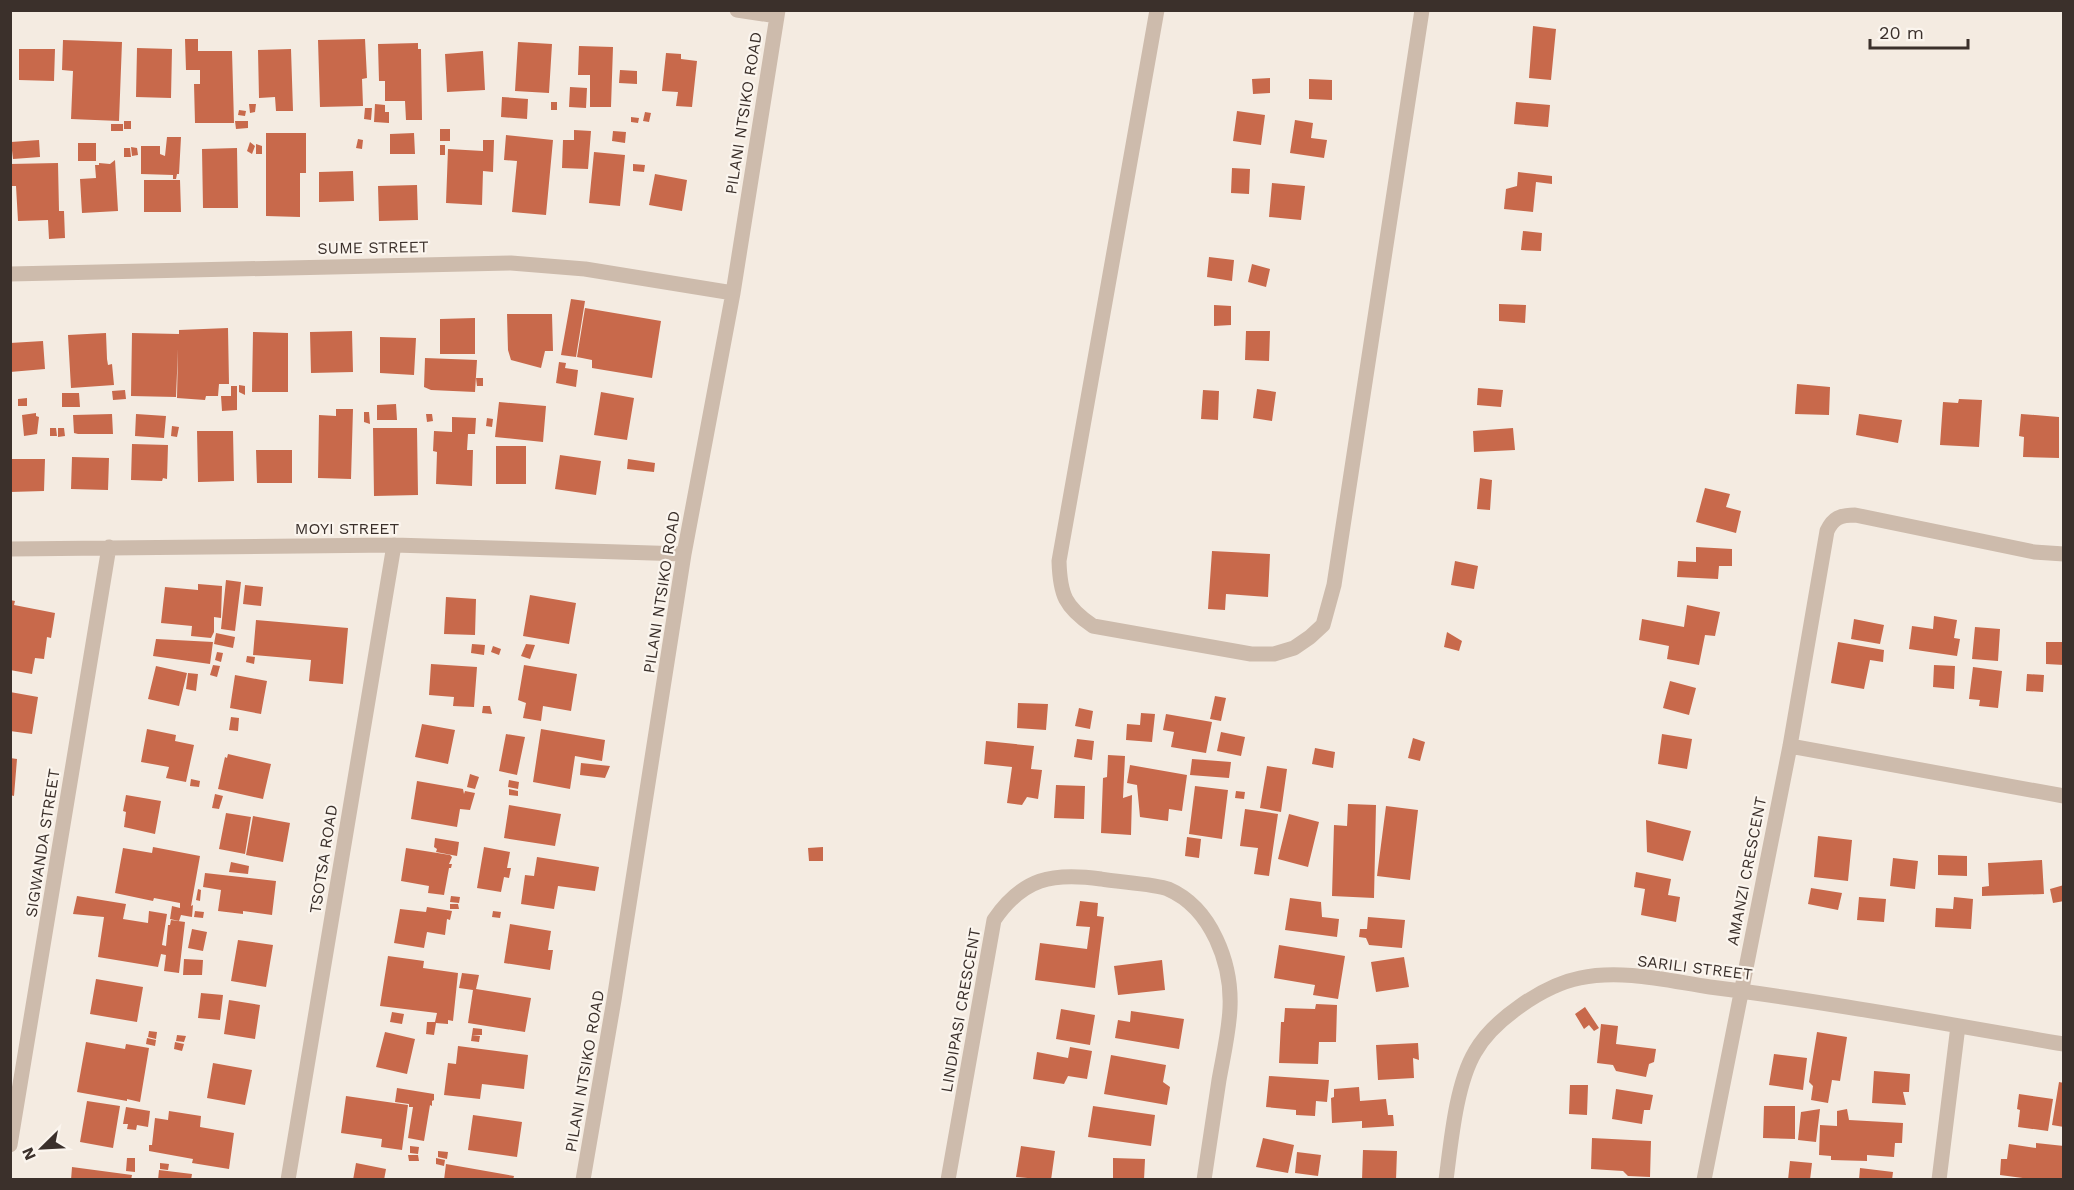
<svg xmlns="http://www.w3.org/2000/svg" width="2074" height="1190" font-family="'Work Sans',sans-serif">
	<style>
		.building { fill: #c8694b }
		.lines { fill: none; stroke-linecap: round; stroke-linejoin: round }
		.street { stroke: #cdbbac; stroke-width: 15 }
		.labels { text-anchor: middle; stroke-width: 4.5; stroke-linejoin: round; paint-order: stroke }
		.street-label { font-size: 16px; fill: #3b302b; stroke: #fbf5ee }
	</style>
	<rect width="100%" height="100%" fill="#f4ebe1"/>
	<!-- building -->
	<path class="building" d="M1533,26l23,3 -5,51 -22,-2z
		M185,39h13v12h34l2,72h-39l-1,-39h6v-14h-14z
		M365,39l2,39 -5,1 1,27 -43,1 -2,-67z
		M63,40l59,2 -3,79 -48,-2 2,-48 -11,-1z
		M518,42l34,2 -3,49 -34,-2z
		M418,43v6h3l1,71h-16l-1,-19h-20v-20h-6l-1,-37z
		M579,46l34,1 -2,60h-21v-32h-12z
		M137,48l35,1 -1,49 -35,-1z
		M19,49h36l-1,32 -35,-1z
		M291,49l2,62h-17l-1,-14 -16,1 -1,-48z
		M483,51l2,39 -38,2 -2,-38z
		M666,53l15,1v5l16,2 -5,46 -16,-1 2,-14 -16,-1z
		M620,70l17,1v13l-18,-1z
		M1270,78v15l-17,1 -1,-15z
		M1309,79l23,1v20l-23,-1z
		M570,87l17,1 -1,20 -17,-1z
		M502,97l26,2 -1,20 -26,-2z
		M551,102h6v8h-6z
		M1516,102l34,3 -2,22 -34,-3z
		M249,104h7l-1,8 -5,1z
		M375,104l10,1v7h4v11l-15,-1z
		M365,108h7l-1,12 -7,-1z
		M239,110l7,1 -1,5 -7,-1z
		M1237,111l28,4 -4,30 -28,-4z
		M645,112l6,1 -2,9 -6,-1z
		M631,117l8,1 -1,5 -7,-1z
		M1295,120l18,3 -2,15 16,2 -3,18 -34,-5z
		M124,121h7v8h-7z
		M235,121h13v7l-12,1z
		M111,124h12v7h-12z
		M440,129h10v12h-10z
		M574,130l17,1 -3,38 -26,-1 1,-28h11z
		M613,131l13,1 -1,11 -13,-2z
		M266,133h40v40h-6v44l-34,-1z
		M414,133l1,21h-25v-20z
		M506,135l47,5 -7,75 -34,-3 5,-51 -13,-1z
		M167,137h14l-2,37h-2l-1,5h-3v-4l-32,-1v-28h19v8l5,2z
		M358,139l5,1 -1,9 -6,-1z
		M39,140l1,17 -27,2 -2,-17z
		M483,140h11l-1,32 -10,-1 -1,34 -36,-2 2,-54 35,2z
		M250,142l5,4 -3,8 -5,-3z
		M78,143h18v18h-18z
		M256,144l6,2v8h-6z
		M440,145h5v10h-5z
		M131,147l6,1 1,7 -6,1z
		M124,148h6l1,9h-7z
		M237,148l1,60h-35l-1,-59z
		M594,152l31,3 -5,51 -31,-3z
		M115,160l3,51 -36,2 -2,-34 16,-1 -1,-13h4v-2l11,1z
		M58,163l1,48h5l1,27 -16,1 -1,-19 -30,1 -2,-35h-6v-22z
		M633,164l12,1 -1,7 -11,-1z
		M1232,168l18,1 -1,25 -18,-1z
		M353,171l1,30 -35,1v-30z
		M1518,172l34,4v8l-16,-2 -3,30 -29,-3 2,-20 11,-3z
		M655,174l32,6 -5,31 -33,-6z
		M144,180h36l1,32h-37z
		M1272,183l33,3 -4,34 -32,-3z
		M417,185l1,35 -39,1 -1,-35z
		M1523,231l19,2 -1,18 -20,-1z
		M1209,257l25,3 -2,21 -25,-4z
		M1252,264l18,5 -4,18 -18,-5z
		M571,299l14,2 -9,56 -15,-2z
		M1499,304l27,1 -1,18 -26,-2z
		M1214,305l17,1v19l-17,1z
		M585,308l76,13 -9,57 -60,-10v-8l-15,-3z
		M507,314h45l1,37h-8l-4,17 -30,-8 -3,-10z
		M475,318v36h-35v-35z
		M228,328l1,56h-10l-1,12h-12l-1,4 -28,-2 1,-49 -2,48 -45,-1 1,-63 47,1v-4z
		M352,331l1,41 -42,1 -1,-41z
		M1246,331h24l-1,30 -24,-1z
		M253,332l35,1v59h-36z
		M106,333l1,26 1,6 4,-1 2,21 -43,3 -3,-53z
		M380,337l36,1 -2,37 -34,-2z
		M43,341l2,28 -35,3v-29z
		M425,358l52,2 -2,32 -44,-2 -7,-3z
		M559,362l7,1 -1,5 13,2 -2,17 -20,-4z
		M476,378h7v8h-6z
		M1797,384l33,3 -1,28 -34,-1z
		M239,385l6,1v9l-6,-3z
		M231,386h6v24l-15,1 -1,-15h10z
		M1478,388l25,2 -2,17 -24,-2z
		M1257,389l19,3 -4,29 -19,-3z
		M125,390l1,9 -13,1 -1,-9z
		M1203,390l16,1 -1,29 -17,-1z
		M601,392l33,6 -7,42 -33,-5z
		M62,393h17l1,14h-18z
		M27,398v8h-9v-7z
		M1959,399l23,1 -3,47 -39,-2 3,-43 15,1z
		M499,402l47,4 -3,36 -48,-5z
		M396,404l1,16h-20v-15z
		M336,409h17l-2,70 -33,-1 1,-63 17,1z
		M364,412h5l1,12 -6,-2z
		M36,413v3l3,1 -2,17 -13,2 -2,-21z
		M112,414l1,20h-35l-4,-1 -1,-18z
		M136,414l30,2 -2,22 -29,-2z
		M426,414h6l1,7 -6,1z
		M1859,414l43,6 -4,23 -42,-8z
		M2021,414l38,3v41l-36,-1 1,-20 -5,-1z
		M452,417l24,1 -1,16h-7l-1,16h6l-1,36 -36,-2 1,-32 -4,-1 1,-20 18,1z
		M487,418l6,1 -1,8 -6,-1z
		M172,426l7,1 -2,10 -6,-1z
		M50,428h6l1,8h-7z
		M58,428h6l1,8 -7,1z
		M373,428h44l1,67 -44,1z
		M1513,428l2,22 -41,2 -1,-21z
		M197,431h36l1,50 -36,1z
		M132,444l36,1 -1,34 -4,-1 -1,3 -31,-1z
		M496,446h30v38h-30z
		M256,450h36v33h-35z
		M560,455l41,6 -5,34 -41,-6z
		M72,457l37,1 -1,32 -37,-1z
		M10,459h35l-1,32 -34,1z
		M628,459l27,4 -1,9 -27,-3z
		M1480,478l12,2 -2,30 -13,-1z
		M1705,488l25,6 -4,13 15,4 -5,22 -40,-11z
		M1696,547l36,2v17h-13l-1,13 -41,-2 1,-16 18,1z
		M1212,551l58,3 -2,43 -42,-3 -1,16 -17,-1z
		M1455,561l23,5 -4,23 -23,-4z
		M226,580l15,2 -6,49 -14,-2z
		M198,584l24,2 -1,32 -7,-1v15l-3,6 -20,-2 1,-10 -31,-3 4,-36 33,3z
		M245,585l18,2 -2,19 -18,-2z
		M530,595l46,8 -7,41 -46,-8z
		M446,597l30,2 -1,36 -31,-1z
		M10,600l5,1 -1,4 41,8 -4,25 -4,-1 -3,22 -9,-1 -3,16 -22,-4z
		M1687,605l33,7 -5,24 -10,-1 -6,30 -32,-6 2,-13 -30,-6 3,-21 42,8z
		M1934,616l23,4 -3,18 6,1 -3,17 -48,-7 3,-23 21,3z
		M1854,619l30,6 -4,19 -29,-5z
		M256,620l92,8 -5,56 -34,-3 2,-21 -58,-5z
		M1975,627l25,2 -2,32 -26,-2z
		M1447,632l15,9 -3,10 -15,-4z
		M216,633l19,4 -2,11 -19,-4z
		M156,639l57,3 -3,22 -57,-8z
		M1838,642l46,8 -1,12 -13,-2 -6,29 -33,-6z
		M2046,642h18v23l-18,-1z
		M472,644l13,1 -1,10 -13,-2z
		M526,644l9,1 -5,14 -9,-3z
		M493,646l8,3 -2,6 -8,-3z
		M217,652l6,1 -2,9 -6,-2z
		M247,656l8,1 -1,7 -8,-2z
		M431,664l46,3 -3,40 -21,-1 1,-9 -25,-2z
		M213,665l7,1 -3,11 -7,-2z
		M524,665l53,9 -6,37 -28,-5 -2,15 -18,-3 3,-15 -8,-3z
		M1934,665l21,1 -1,23 -21,-2z
		M156,666l31,7 -8,33 -31,-7z
		M1973,667l29,4 -4,37 -19,-2 1,-6 -11,-1z
		M188,673l10,1 -2,17 -10,-2z
		M2027,674l17,1 -1,17 -17,-1z
		M235,675l32,6 -6,33 -31,-6z
		M1670,681l26,7 -7,27 -26,-7z
		M10,692l28,5 -6,37 -22,-3z
		M1215,696l11,2 -5,23 -11,-2z
		M1018,703l30,1 -2,26 -29,-2z
		M483,706h7l2,8 -10,-1z
		M1079,708l14,3 -3,18 -15,-3z
		M1141,713l14,1 -3,28 -26,-2 1,-16 13,1z
		M1166,714l46,8 -6,31 -35,-6 3,-15 -11,-2z
		M231,717l8,1 -1,13 -9,-1z
		M422,724l33,6 -7,34 -33,-7z
		M147,729l29,6 -1,6 19,4 -8,37 -20,-4 3,-11 -28,-5z
		M541,729l64,11 -3,21 -27,-5 -5,33 -37,-7z
		M1221,732l24,5 -4,19 -24,-5z
		M506,734l19,3 -8,38 -18,-4z
		M1662,734l30,5 -5,30 -29,-5z
		M1413,738l12,4 -5,19 -12,-3z
		M1077,739l17,2 -2,19 -18,-3z
		M986,741l48,5 -3,23 11,1 -4,29 -11,-2 -5,8 -15,-2 5,-36 -28,-3z
		M1315,748l20,4 -2,16 -21,-4z
		M228,754l43,10 -8,35 -45,-10 7,-32 2,1z
		M1108,755l17,1 -2,42 9,-3 -1,40 -30,-2 2,-55 4,-1z
		M10,758l7,1 -3,37 -4,-1z
		M1192,759l39,3 -2,16 -39,-3z
		M581,763l29,3 -5,12 -25,-3z
		M1130,765l57,10 -5,36 -13,-2 -1,12 -28,-4 -3,-32 -10,-2z
		M1267,766l20,3 -6,43 -21,-4z
		M470,774l9,3 -4,12 -8,-2z
		M191,779l9,2 -1,6 -9,-1z
		M509,780l10,2 -1,7 -10,-2z
		M417,781l46,8 1,5 1,-3 10,2 -5,17 -10,-1 -3,18 -46,-8z
		M1056,785l29,1 -1,33 -30,-1z
		M1195,786l33,4 -6,49 -33,-5z
		M509,789l9,2v5l-9,-1z
		M1236,791l9,1 -1,7 -9,-1z
		M215,794l8,2 -4,13 -7,-1z
		M126,795l35,6 -6,33 -31,-7 2,-15 -3,-1z
		M1348,804l28,1 -2,93 -42,-2 2,-71 13,1z
		M509,805l52,9 -6,32 -51,-8z
		M1386,806l32,4 -8,70 -33,-4z
		M1245,809l33,5 -9,62 -15,-2 4,-26 -18,-2z
		M226,813l25,4 -6,37 -26,-5z
		M1289,814l30,8 -11,45 -30,-8z
		M253,816l37,7 -7,39 -37,-7z
		M1646,820l45,11 -8,30 -36,-9z
		M1818,836l34,4 -4,41 -34,-4z
		M1187,837l14,2 -2,19 -14,-2z
		M435,838l24,4 -2,14 -21,-4 1,-3 -3,-2z
		M153,847l47,9 -9,50 2,-1 -1,12 -11,-2 -2,6 -9,-2 2,-13 8,2v-5l-26,-5 -1,3 -38,-8 8,-45 29,5z
		M484,847l26,5 -3,16h4l-2,10 -5,-1 -3,15 -24,-4z
		M823,847v14h-14l-1,-13z
		M406,848l44,7 2,2 -3,7h3l-1,4h-2l-5,27 -16,-2 1,-7 -28,-5z
		M1938,855l29,1v20l-29,-1z
		M537,857l62,10 -4,24 -37,-5 -4,23 -33,-5 4,-29 9,1z
		M1893,858l25,3 -3,28 -25,-3z
		M2042,860l2,34 -62,2v-9l7,-1 -1,-23z
		M231,862l18,4 -1,8 -19,-2z
		M1636,872l35,7 -3,16 12,2 -4,25 -35,-7 4,-26 -11,-2z
		M205,873l71,8 -4,34 -29,-4v3l-25,-3 3,-21 -18,-3z
		M2064,885v16l-11,2 -3,-14z
		M1811,888l31,5 -4,17 -30,-6z
		M198,889l3,1 -1,11 -4,-1z
		M77,896l49,8 -3,15 25,4 1,-12 18,3 -5,31 4,1 2,-21h2l1,-5 14,2 -6,51 -15,-2 2,-16 -5,-1 -3,13 -60,-10 6,-40 -31,-3z
		M451,896l9,1 -1,6 -9,-1z
		M1859,897l27,2 -2,23 -27,-2z
		M1954,897l19,2 -2,30 -36,-2 1,-19 17,1z
		M1290,898l31,4 1,15 17,2 -2,18 -52,-7z
		M1080,901l18,2 -1,13 7,1 -9,71 -60,-8 5,-37 47,6 3,-22 -14,-1z
		M450,904h8l1,5h-9z
		M427,907l25,4 -2,9 -3,-1 -2,16 -18,-3 -3,16 -30,-5 6,-34 26,3z
		M195,911l9,1 -1,6 -9,-1z
		M493,911l8,1 -1,6 -8,-1z
		M1368,917l37,3 -3,28 -33,-3 -3,-7 -7,-1 1,-8h7z
		M510,924l41,7 -3,19h5l-3,20 -46,-7z
		M192,929l15,3 -4,19 -15,-3z
		M238,940l35,5 -7,42 -35,-6z
		M1279,945l66,11 -7,43 -25,-4 2,-10 -41,-7z
		M388,956l36,5 -1,7 35,5 -5,48 -5,-1v4l-12,-1 -2,12 -8,-1 1,-12h8l2,-9 -57,-7z
		M1404,957l5,30 -33,5 -5,-30z
		M184,959l19,1 -1,15h-19z
		M1162,960l3,30 -47,5 -4,-29z
		M462,973l17,2 -3,14 55,9 -6,34 -57,-9 5,-33 -14,-2z
		M96,979l47,8 -6,35 -47,-8z
		M201,993l22,2 -3,25 -22,-2z
		M229,1000l31,5 -5,34 -31,-5z
		M1316,1004l21,1 -1,37h-17l-1,22 -39,-1 2,-41h3l1,-14 30,1z
		M1585,1007l14,21 -5,3 -5,-6 -5,4 -9,-15z
		M1061,1009l34,6 -5,30 -34,-6z
		M1131,1011l53,8 -5,30 -64,-11 3,-18 12,2z
		M392,1012l12,2 -2,10 -12,-2z
		M1601,1024l17,2 -2,18 40,5 -2,13 -5,2 -3,13 -30,-6 -3,-6 -16,-2z
		M473,1028l9,1v6h-10l8,1 -1,6 -8,-1z
		M149,1031l8,1 -1,7 -8,-2z
		M385,1032l30,7 -8,35 -31,-7z
		M1817,1032l30,5 -7,44 -8,-1 -4,23 -17,-3 2,-14 -4,-4z
		M177,1035l9,1 -2,6 -8,-1z
		M147,1038l9,2 -1,6 -9,-2z
		M86,1042l39,7 1,-5 23,4 -9,54 -13,-3v2l-50,-9z
		M175,1042l9,2 -2,7 -8,-2z
		M1418,1043l1,17 -6,-2 1,20 -36,2 -2,-35z
		M458,1046l70,9 -4,34 -42,-5 -2,15 -36,-4 4,-32 8,1z
		M1070,1047l22,4 -5,28 -19,-3 -4,8 -31,-5 4,-27 31,6z
		M1774,1054l33,4 -4,32 -34,-5z
		M1111,1055l55,10 -3,17 7,5 -3,18 -63,-11z
		M213,1063l39,7 -7,35 -38,-7z
		M1874,1071l36,3 -1,18h-6l3,13 -34,-2z
		M1269,1076l60,4 -2,22 -11,-1 -1,15 -19,-1v-5l-30,-3z
		M2059,1082l5,1v44l-12,-2z
		M1570,1085h18l-1,30 -18,-1z
		M1359,1087l1,14 26,-2 2,16h5l1,11 -32,2v-7l-30,2 -1,-25 3,-1v-8z
		M397,1088l37,6v6l-2,1v5l-2,-1 -6,36 -16,-3 5,-31h-4v-3l-14,-2z
		M1616,1089l37,6 -3,15h-6l-2,14 -30,-5z
		M2019,1094l34,5 -5,32 -30,-4 2,-17 -3,-1z
		M346,1096l62,9 -6,45 -21,-3 1,-8 -41,-6z
		M87,1101l33,5 -7,42 -33,-6z
		M1093,1106l62,9 -4,31 -63,-9z
		M1764,1106h31v33l-32,-1z
		M126,1107l24,4 -2,16 -11,-2 -1,5 -9,-1 1,-5h-5z
		M1820,1109l-4,33 -18,-2 3,-28z
		M1847,1109l2,11 54,3 -1,20h-7l-1,14 -27,-2v6l-36,-1v-4l-12,-1 1,-30 17,1v-15z
		M169,1111l32,5 -1,11 34,6 -5,36 -37,-6 1,-4 -44,-8v-6h3l3,-27 13,2z
		M473,1115l49,7 -5,35 -49,-7z
		M1263,1138l31,7 -6,28 -32,-6z
		M1592,1138l59,3 -1,36 -22,-1 -5,-5 -32,-2z
		M2036,1143l28,3v34h-26l-38,-5 1,-16h6l2,-15 27,4z
		M410,1146l9,1 -1,7 -8,-1z
		M1021,1146l34,5 -4,29 -35,-3z
		M1363,1150l34,1 -1,29h-34z
		M438,1151l10,1 -1,7 -9,-2z
		M1297,1152l24,3 -3,21 -23,-3z
		M408,1155h10l1,6h-10z
		M127,1158h8v14l-9,-1z
		M436,1158l9,2 -1,6 -8,-2z
		M1113,1158l32,1 -1,21h-31z
		M1790,1161l22,2 -2,17h-22z
		M160,1163l9,1 -1,6 -8,-1z
		M356,1163l30,6 -2,11h-31z
		M446,1164l68,12 -1,4h-69z
		M72,1167l60,8 -1,5h-60z
		M1860,1168l33,4 -1,8h-33z
		M159,1170l33,4 -1,6h-33z"/>
	<g class="lines">
		<!-- street -->
		<path class="street" d="M737,10l40,6
			M1157,10l-98,551c1,34 6,46 34,65l158,28h23l20,-6 16,-11 13,-12 11,-40 88,-575
			M10,274l501,-11 74,6 148,24
			M10,549l384,-4 290,9
			M1790,746l274,50
			M10,1145l99,-598
			M288,1180l106,-635
			M583,1180l31,-180 70,-446 49,-261 45,-283
			M948,1180l46,-260c29,-42 58,-48 107,-41 16,3 54,5 67,10 44,19 64,75 62,119 -1,24 -7,49 -11,72 -5,33 -10,66 -15,100
			M1446,1180c5,-38 10,-96 29,-128 18,-32 69,-67 105,-74 42,-9 89,3 130,9 119,15 236,37 354,57
			M1704,1180l86,-434 37,-215c6,-13 13,-16 28,-16l179,37 30,2
			M1939,1180l19,-154"/>
	</g>
	<g class="labels">
		<!-- street labels -->
		<g class="street-label">
			<text transform="translate(743 113) rotate(-81)" y="6">PILANI NTSIKO ROAD</text>
			<text transform="translate(373 247) rotate(-1)" y="6">SUME STREET</text>
			<text x="347" y="534">MOYI STREET</text>
			<text transform="translate(661 592) rotate(-81)" y="6">PILANI NTSIKO ROAD</text>
			<text transform="translate(42 843) rotate(-81)" y="6">SIGWANDA STREET</text>
			<text transform="translate(323 859) rotate(-81)" y="6">TSOTSA ROAD</text>
			<text transform="translate(1746 871) rotate(-79)" y="6">AMANZI CRESCENT</text>
			<text transform="translate(1695 967) rotate(7)" y="6">SARILI STREET</text>
			<text transform="translate(960 1010) rotate(-80)" y="6">LINDIPASI CRESCENT</text>
			<text transform="translate(584 1071) rotate(-80)" y="6">PILANI NTSIKO ROAD</text>
		</g>
	</g>
	<!-- border -->
	<rect width="2074" height="1190" fill="none" stroke="#3b302b" stroke-width="24"/>
	<!-- north arrow -->
	<g transform="translate(42 1148) rotate(246)" stroke="#fbf5ee" stroke-width="4.5" paint-order="stroke">
	<path d="M0-4.5L10 22L0 15L-10 22Z" fill="#3b302b"/>
	<text y="-9" font-size="16" font-weight="bold" text-anchor="middle" fill="#3b302b">N</text>
	</g>
	<!-- scale -->
	<path d="M1870 39v9h98v-9" fill="none" stroke="#3b302b" stroke-width="3"/>
	<text x="1879" y="39" font-size="18" fill="#3b302b" stroke="#fbf5ee" stroke-width="4.5" paint-order="stroke">20 m</text>
</svg>
